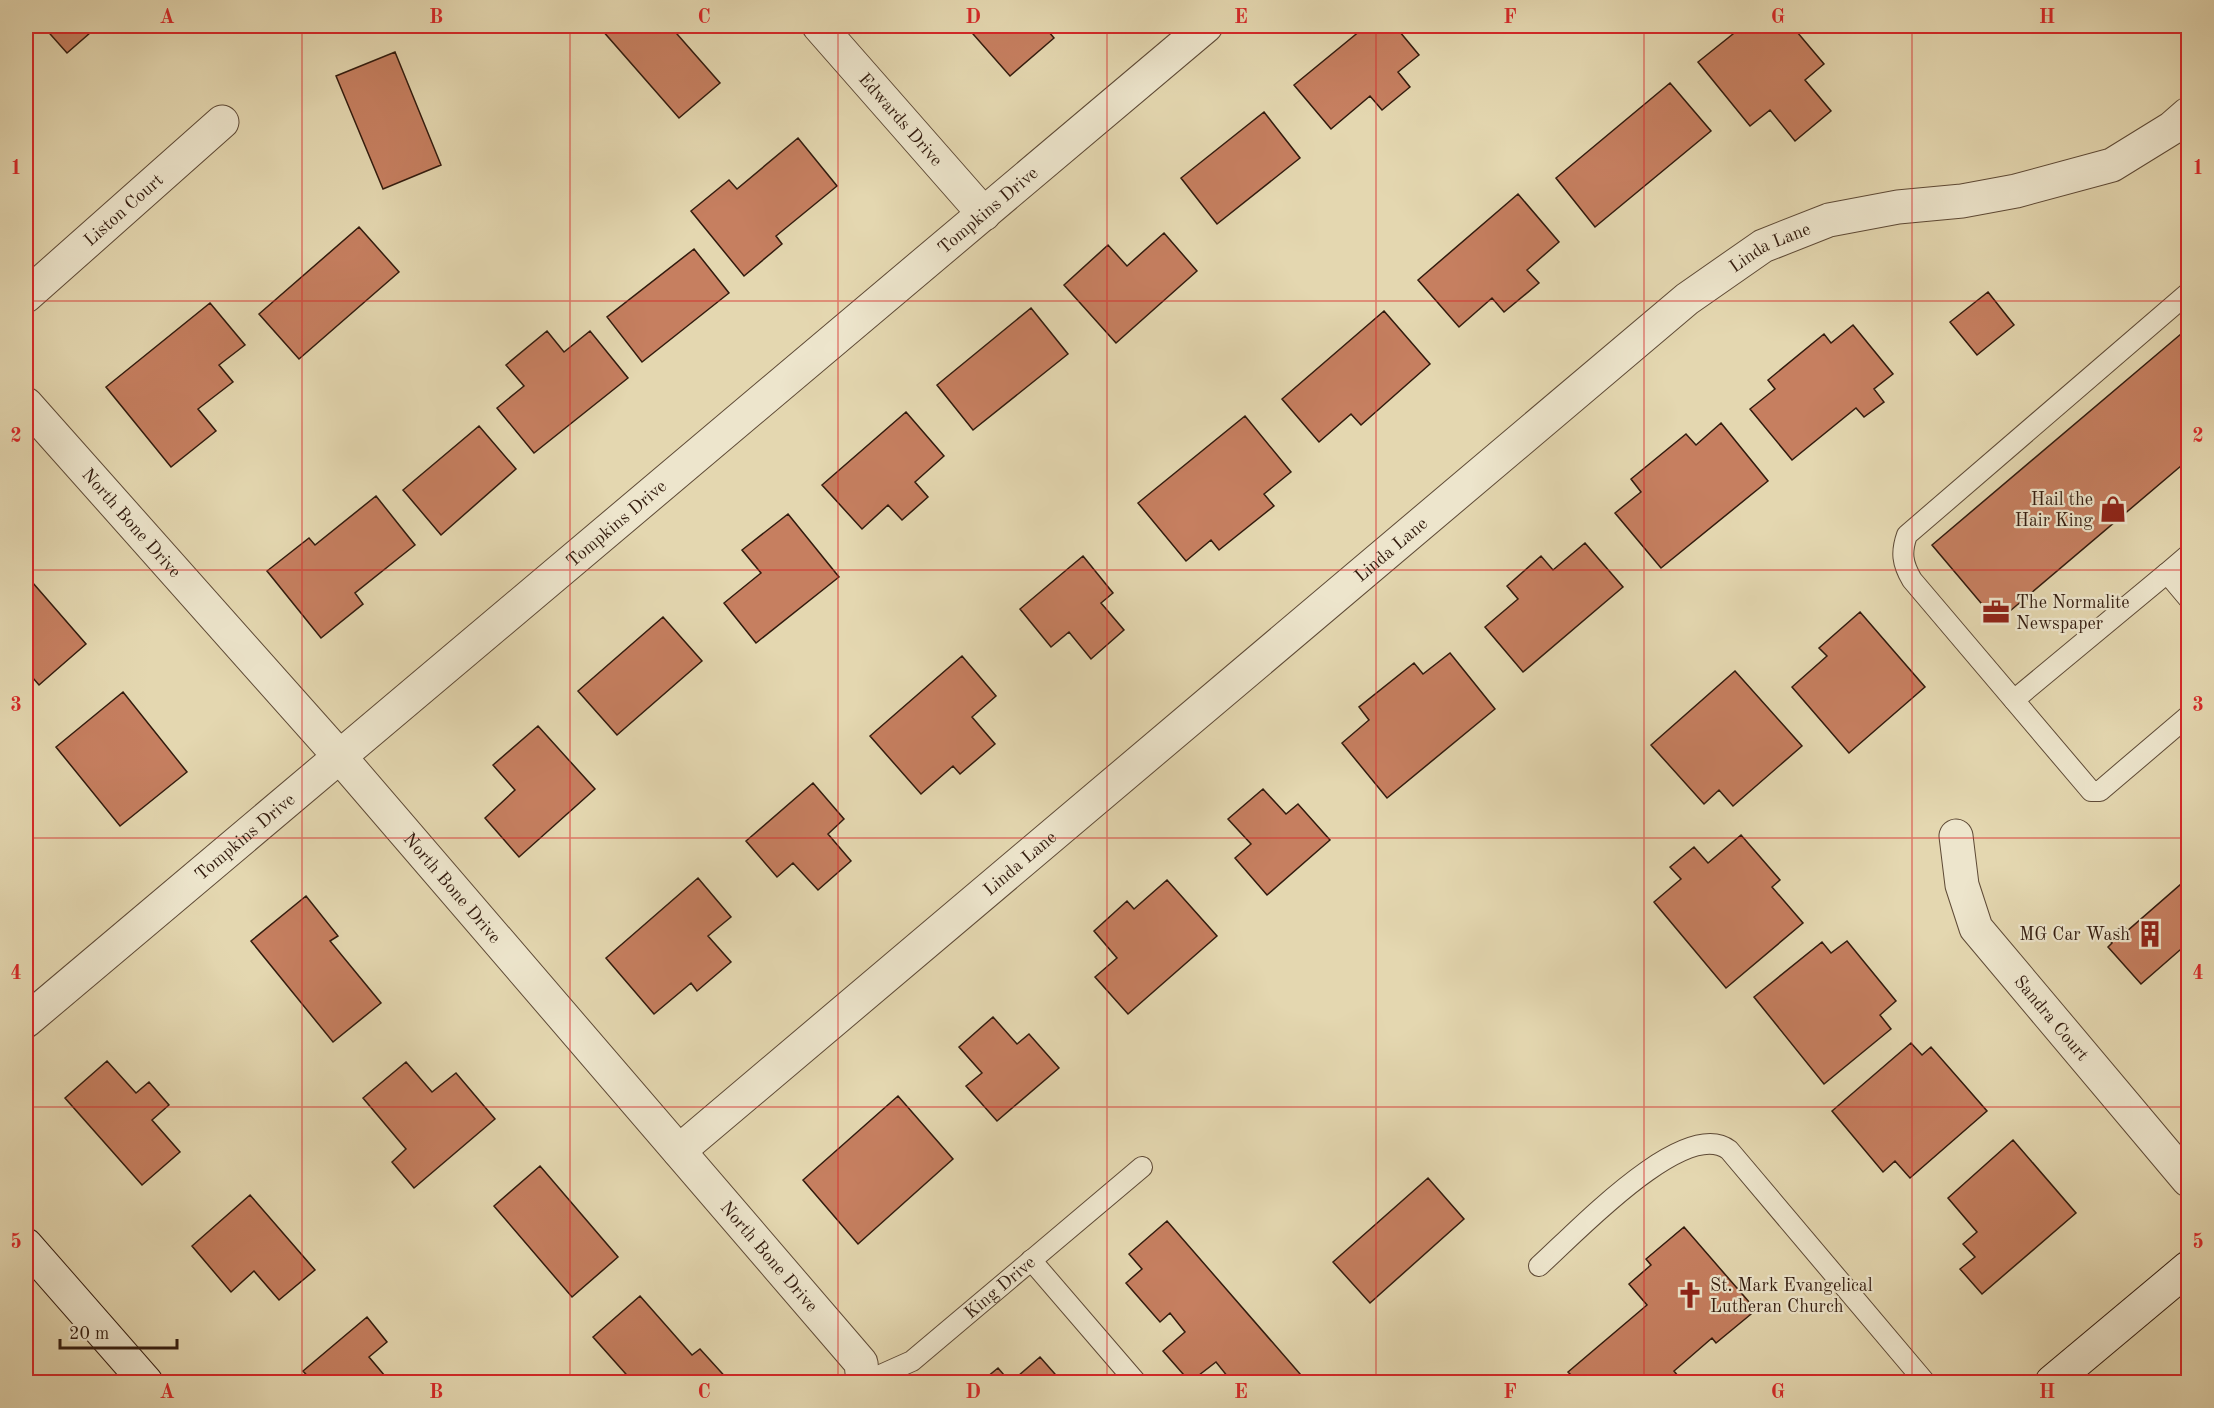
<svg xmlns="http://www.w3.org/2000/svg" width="2214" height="1408" font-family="'Old Standard TT',serif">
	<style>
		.building { fill: #c67f60; stroke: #321b0e; stroke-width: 1.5 }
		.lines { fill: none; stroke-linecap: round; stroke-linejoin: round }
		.lane-casing { stroke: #5e4a36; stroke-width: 22 }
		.street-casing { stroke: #5e4a36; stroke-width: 35 }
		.secondary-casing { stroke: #321b0e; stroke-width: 35 }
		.lane { stroke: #ede5cc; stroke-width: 20 }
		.street { stroke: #ede5cc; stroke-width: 33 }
		.secondary { stroke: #ede5cc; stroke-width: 33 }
		.grid { fill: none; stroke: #d62828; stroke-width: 1.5; stroke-opacity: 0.55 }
		.labels { text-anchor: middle; stroke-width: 4.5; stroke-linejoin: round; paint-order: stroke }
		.street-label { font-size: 18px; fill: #321b0e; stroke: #ede5cc }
		.poi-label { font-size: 18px; fill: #321b0e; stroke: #ede5cc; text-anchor: end }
		.neatline { fill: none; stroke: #d62828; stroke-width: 2 }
		.grid-label { font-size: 20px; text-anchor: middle; font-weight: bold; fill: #d62828 }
	</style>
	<rect width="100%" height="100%" fill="#e4d7b0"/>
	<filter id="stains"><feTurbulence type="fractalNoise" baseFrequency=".00333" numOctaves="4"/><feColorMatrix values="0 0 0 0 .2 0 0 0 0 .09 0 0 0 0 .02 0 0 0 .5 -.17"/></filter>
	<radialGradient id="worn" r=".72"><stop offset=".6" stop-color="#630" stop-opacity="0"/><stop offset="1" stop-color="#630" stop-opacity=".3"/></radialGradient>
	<!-- building -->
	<path class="building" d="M43,26h55l-31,27z
		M607,26h63l50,57 -41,35 -77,-88z
		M966,26h78l10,12 -44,38z
		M1366,26h29l24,29 -21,17 12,15 -28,23 -12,-14 -39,33 -37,-44z
		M1743,26h49l32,38 -19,16 26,31 -36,30 -25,-31 -20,16 -52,-64z
		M395,52l46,113 -58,24 -47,-113z
		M1670,83l41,48 -116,96 -39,-49z
		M1264,112l36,46 -83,66 -36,-46z
		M798,138l39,48 -61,50 6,8 -38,32 -53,-65 38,-31 8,9z
		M1518,194l41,48 -32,28 12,13 -35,29 -12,-14 -33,29 -41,-47z
		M359,227l40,45 -100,87 -40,-45z
		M1164,233l33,38 -81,72 -52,-58 44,-40 19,21z
		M694,249l35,44 -87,69 -35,-45z
		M1988,292l26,33 -37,30 -27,-33z
		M210,303l35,42 -26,20 14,17 -35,27 18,22 -45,36 -65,-80z
		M1031,308l37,46 -95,76 -36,-45z
		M1384,311l46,53 -69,61 -10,-11 -32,28 -37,-43z
		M1853,325l40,49 -19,15 10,13 -20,15 -8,-9 -64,52 -42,-51 25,-20 -7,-9 56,-46 7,9z
		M2188,328v132l-191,162 -65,-77z
		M547,331l17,21 26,-21 38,47 -94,75 -37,-45 27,-22 -18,-21z
		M906,412l38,44 -29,26 13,15 -26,23 -14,-15 -26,24 -40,-44z
		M1245,416l46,56 -27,22 10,12 -55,44 -8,-10 -25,21 -48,-58z
		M1721,423l47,58 -107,87 -46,-55 26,-21 -10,-13 55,-45 10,11z
		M479,426l37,43 -75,66 -38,-45z
		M376,496l39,49 -60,48 8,11 -42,34 -54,-67 42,-33 6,7z
		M788,514l51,63 -83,66 -32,-40 37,-30 -19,-23z
		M1585,543l38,44 -100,85 -38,-45 33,-28 -11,-13 34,-30 12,14z
		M1083,556l30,37 -12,10 23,27 -33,29 -22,-27 -18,15 -31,-38z
		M26,575l60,69 -47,41 -13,-15z
		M1860,612l65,75 -76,66 -57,-66 35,-31 -8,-8z
		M663,617l39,44 -85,74 -39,-44z
		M1450,653l45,56 -108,89 -45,-55 27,-23 -10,-13 55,-44 9,11z
		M962,656l34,40 -24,21 23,27 -35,30 -7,-8 -32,28 -51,-58z
		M1735,671l67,75 -69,60 -14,-16 -15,14 -53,-59z
		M123,692l64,80 -67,54 -64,-79z
		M538,726l57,63 -76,68 -34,-39 30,-28 -22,-25z
		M813,783l31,36 -16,15 23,27 -33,29 -25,-27 -16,14 -31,-36z
		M1263,789l23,25 12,-10 32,36 -63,55 -32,-37 16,-14 -23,-25z
		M1741,835l39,45 -8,7 31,36 -77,65 -72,-86 27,-23 -11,-12 24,-20 14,16z
		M698,878l33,39 -23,19 23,26 -34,29 -6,-8 -37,31 -48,-56z
		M2188,878v65l-47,41 -33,-37 4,-4 -4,-5 15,-13 4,6z
		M1167,880l50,56 -89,78 -33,-37 22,-19 -23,-27 33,-30 7,8z
		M306,896l32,40 -8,5 51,62 -48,39 -82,-101z
		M1847,941l49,60 -16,14 11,14 -67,55 -70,-87 68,-55 9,11z
		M993,1017l24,27 12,-10 30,34 -62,53 -31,-35 16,-13 -23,-26z
		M1911,1043l11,12 9,-8 56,64 -77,67 -15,-17 -12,11 -51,-61z
		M107,1061l29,32 13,-11 20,23 -17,15 28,32 -38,33 -77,-87z
		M406,1062l26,30 24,-19 39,46 -81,69 -22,-26 14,-13 -43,-51z
		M898,1096l55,63 -95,85 -55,-64z
		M2013,1140l63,73 -94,81 -22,-25 15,-12 -12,-13 14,-12 -29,-34z
		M540,1166l78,91 -46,40 -78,-91z
		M1428,1178l36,41 -94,84 -37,-41z
		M250,1195l65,75 -36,30 -25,-29 -23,21 -39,-46z
		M1167,1221l140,161h-75l-16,-20 -26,20 -27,-31 22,-19 -15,-19 -10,9 -34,-39 16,-14 -13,-15z
		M1684,1227l72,83 -40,33 -4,-5 -38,33 9,11h-105l-10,-10 79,-67 -18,-21 22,-19 -5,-6z
		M640,1296l52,59 8,-6 30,33h-97l-40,-45z
		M367,1317l20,25 -18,15 21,25h-77l-10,-11z
		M1040,1357l22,25h-51z
		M998,1368l12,14h-29z"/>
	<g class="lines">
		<defs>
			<g id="lane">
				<path d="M2188,293l-281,242c-6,17 -5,28 5,45l179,211h9l88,-75"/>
				<path d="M2188,555l-21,18 21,25"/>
				<path d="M2014,700l153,-127"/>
				<path d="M1031,1260l105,122"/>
				<path d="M1539,1266c34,-30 145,-150 190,-116l196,232"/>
				<path id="s1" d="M865,1382l47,-21 230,-194"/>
			</g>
			<g id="street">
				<path id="s2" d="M819,26l165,188"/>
				<path id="s3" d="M26,296l196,-174"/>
				<path id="s4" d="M26,404l314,353 521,606 2,19"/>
				<path id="s5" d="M1956,836l6,49 14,43 212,252"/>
				<path id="s6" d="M26,1021l1180,-995"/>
				<path id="s7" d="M679,1151l1008,-852 76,-53 66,-26 69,-13 64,-6 54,-10 96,-26 60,-37 16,-14"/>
			</g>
			<path id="secondary" d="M26,1245l120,137
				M2052,1382l136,-114"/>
		</defs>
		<!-- lane casing -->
		<use href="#lane" class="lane-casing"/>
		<!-- street casing -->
		<use href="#street" class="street-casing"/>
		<!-- secondary casing -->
		<use href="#secondary" class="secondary-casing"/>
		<!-- lane -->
		<use href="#lane" class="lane"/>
		<!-- street -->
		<use href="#street" class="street"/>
		<!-- secondary -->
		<use href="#secondary" class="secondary"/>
	</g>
	<!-- grid -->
	<path class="grid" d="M302,26v1356M570,26v1356M838,26v1356M1107,26v1356M1376,26v1356M1644,26v1356M1912,26v1356M26,301h2162M26,570h2162M26,838h2162M26,1107h2162"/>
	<!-- icons -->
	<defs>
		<symbol id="shop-bare" viewBox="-9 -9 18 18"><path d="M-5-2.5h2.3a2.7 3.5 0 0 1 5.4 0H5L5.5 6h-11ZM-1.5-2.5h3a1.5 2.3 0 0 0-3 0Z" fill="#8f2418" stroke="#ede5cc" stroke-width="2.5" paint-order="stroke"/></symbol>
		<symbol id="office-bare" viewBox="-9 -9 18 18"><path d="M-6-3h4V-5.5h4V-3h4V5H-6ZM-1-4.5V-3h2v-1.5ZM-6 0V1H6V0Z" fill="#8f2418" stroke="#ede5cc" stroke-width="2.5" paint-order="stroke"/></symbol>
		<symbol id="building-bare" viewBox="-9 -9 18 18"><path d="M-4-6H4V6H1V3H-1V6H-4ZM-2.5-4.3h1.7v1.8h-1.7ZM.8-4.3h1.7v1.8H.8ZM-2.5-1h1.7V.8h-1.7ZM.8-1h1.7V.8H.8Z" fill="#8f2418" stroke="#ede5cc" stroke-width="2.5" paint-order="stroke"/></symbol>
		<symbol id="church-bare" viewBox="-9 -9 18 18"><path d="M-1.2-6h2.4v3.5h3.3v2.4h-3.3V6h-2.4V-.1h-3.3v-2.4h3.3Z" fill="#8f2418" stroke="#ede5cc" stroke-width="2.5" paint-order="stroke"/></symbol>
	</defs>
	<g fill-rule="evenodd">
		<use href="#shop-bare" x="2094" y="490" width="38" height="38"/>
		<use href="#office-bare" x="1977" y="593" width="38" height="38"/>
		<use href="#building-bare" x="2131" y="915" width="38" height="38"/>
		<use href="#church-bare" x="1671" y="1276" width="38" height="38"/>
	</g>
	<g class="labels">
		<!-- street labels -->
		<g class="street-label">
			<text dy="6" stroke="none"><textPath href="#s2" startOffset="124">Edwards Drive</textPath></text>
			<text dy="6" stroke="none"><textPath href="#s3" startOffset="130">Liston Court</textPath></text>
			<text dy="6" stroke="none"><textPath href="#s6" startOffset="1258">Tompkins Drive</textPath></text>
			<text dy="6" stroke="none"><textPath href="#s7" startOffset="1418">Linda Lane</textPath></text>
			<text dy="6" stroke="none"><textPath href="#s4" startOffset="159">North Bone Drive</textPath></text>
			<text dy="6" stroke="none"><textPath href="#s6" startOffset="772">Tompkins Drive</textPath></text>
			<text dy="6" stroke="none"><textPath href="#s7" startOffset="932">Linda Lane</textPath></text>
			<text dy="6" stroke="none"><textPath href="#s6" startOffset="286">Tompkins Drive</textPath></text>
			<text dy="6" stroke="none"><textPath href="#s7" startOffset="446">Linda Lane</textPath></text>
			<text dy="6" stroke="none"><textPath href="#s4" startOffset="645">North Bone Drive</textPath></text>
			<text dy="6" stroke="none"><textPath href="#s5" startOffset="212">Sandra Court</textPath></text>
			<text dy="6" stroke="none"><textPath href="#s4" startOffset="1131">North Bone Drive</textPath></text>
			<text dy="6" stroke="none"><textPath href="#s1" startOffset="166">King Drive</textPath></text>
		</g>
		<!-- poi labels -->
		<g class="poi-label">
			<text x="2093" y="505">Hail the<tspan x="2093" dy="21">Hair King</tspan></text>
			<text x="2016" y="608" text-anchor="start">The Normalite<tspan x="2016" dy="21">Newspaper</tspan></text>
			<text x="2130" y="940">MG Car Wash</text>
			<text x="1710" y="1291" text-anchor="start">St. Mark Evangelical<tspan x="1710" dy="21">Lutheran Church</tspan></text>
		</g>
	</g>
	<!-- margin -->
	<rect width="2214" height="1408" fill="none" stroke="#e4d7b0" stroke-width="66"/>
	<!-- scale -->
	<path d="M60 1339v9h117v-9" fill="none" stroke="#321b0e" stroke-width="3"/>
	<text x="69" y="1339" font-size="18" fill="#321b0e" stroke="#ede5cc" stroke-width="4.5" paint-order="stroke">20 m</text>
	<rect x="33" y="33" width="2148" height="1342" class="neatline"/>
	<g class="grid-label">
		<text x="167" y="23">A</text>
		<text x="436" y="23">B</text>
		<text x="704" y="23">C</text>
		<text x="973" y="23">D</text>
		<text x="1241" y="23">E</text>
		<text x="1510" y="23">F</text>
		<text x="1778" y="23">G</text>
		<text x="2047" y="23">H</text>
		<text x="16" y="174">1</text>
		<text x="2198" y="174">1</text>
		<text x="16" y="442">2</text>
		<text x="2198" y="442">2</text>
		<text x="16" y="711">3</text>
		<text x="2198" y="711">3</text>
		<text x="16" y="979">4</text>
		<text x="2198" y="979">4</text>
		<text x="16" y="1248">5</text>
		<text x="2198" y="1248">5</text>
		<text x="167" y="1398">A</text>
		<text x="436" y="1398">B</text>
		<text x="704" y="1398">C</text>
		<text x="973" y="1398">D</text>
		<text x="1241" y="1398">E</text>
		<text x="1510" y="1398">F</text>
		<text x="1778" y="1398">G</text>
		<text x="2047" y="1398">H</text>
	</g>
	<rect width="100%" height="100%" filter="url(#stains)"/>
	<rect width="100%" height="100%" fill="url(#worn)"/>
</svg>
